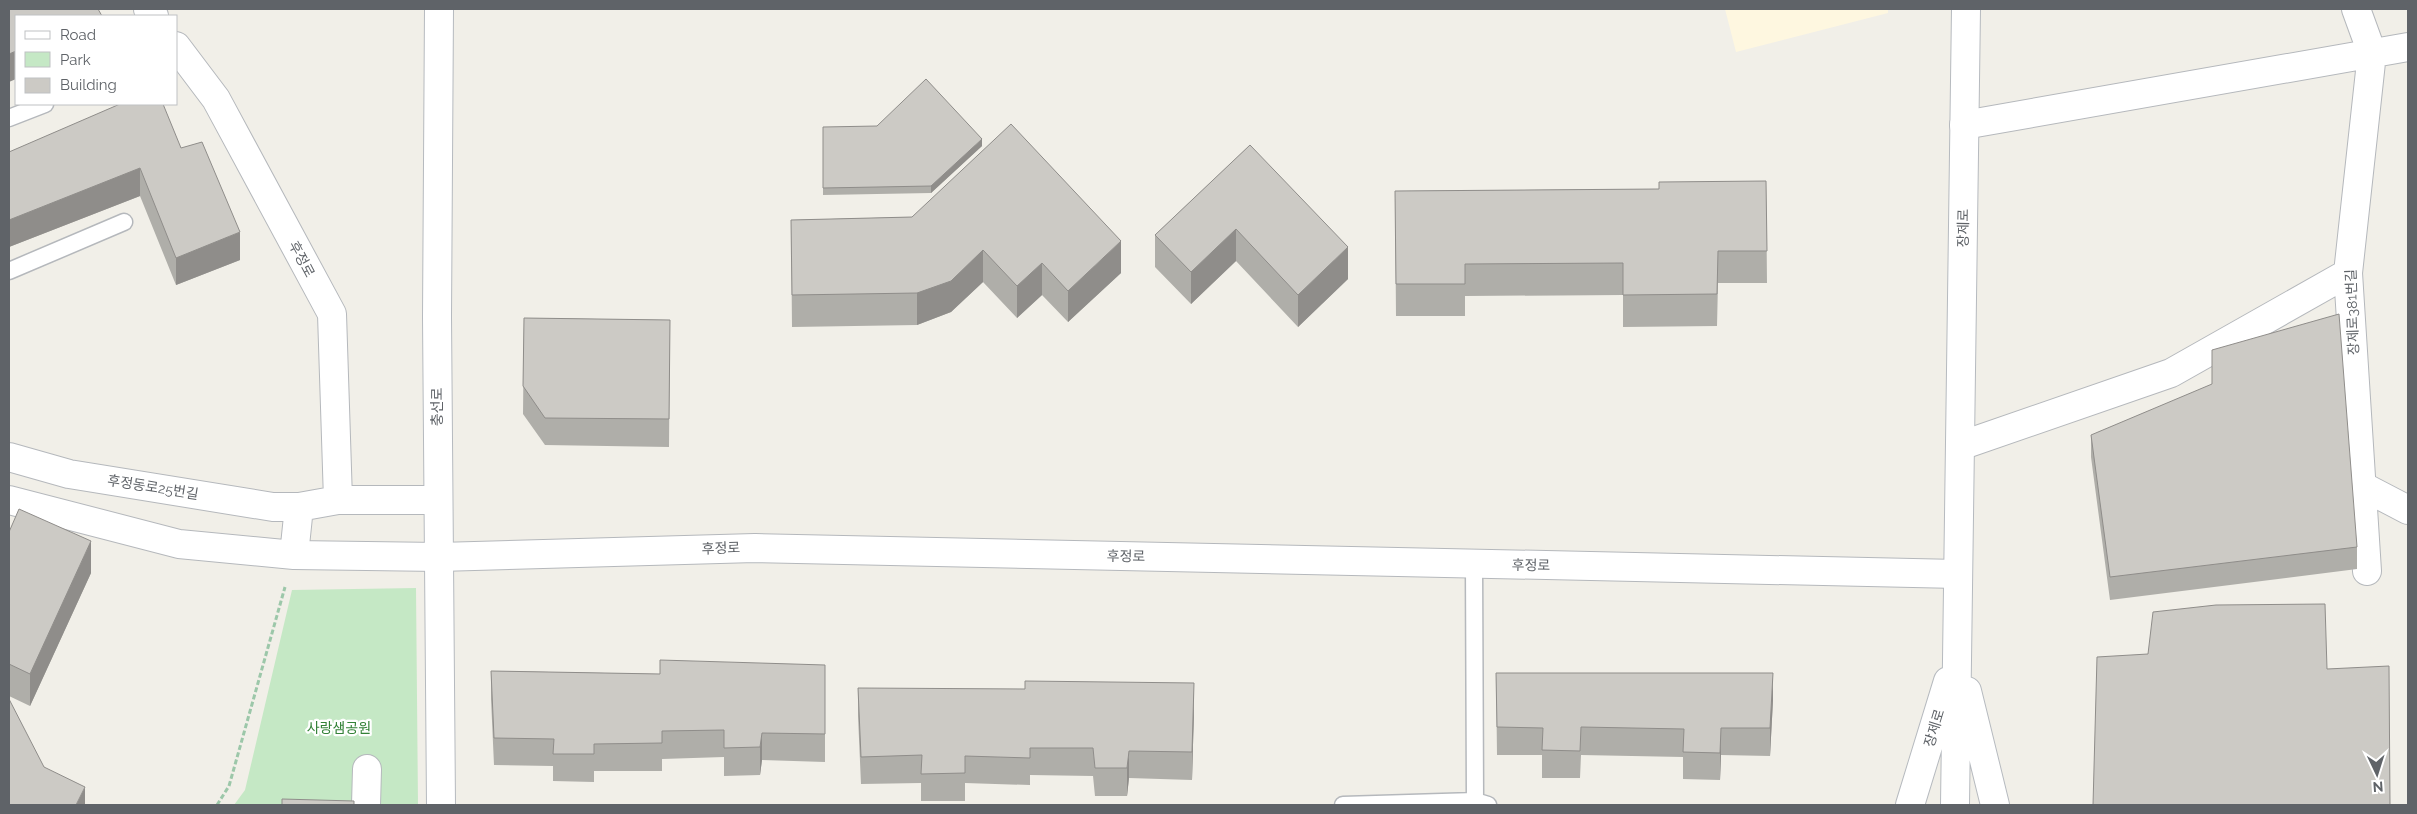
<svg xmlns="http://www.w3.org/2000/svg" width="2417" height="814" font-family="Raleway,'Noto Sans KR',sans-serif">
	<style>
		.commercial { fill: #fef7e0 }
		.green { fill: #c5e8c5 }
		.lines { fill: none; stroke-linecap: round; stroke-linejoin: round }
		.lane-casing { stroke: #b5b8bc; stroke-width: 19 }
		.street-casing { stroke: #b5b8bc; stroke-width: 30 }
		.secondary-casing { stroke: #b6babf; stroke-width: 30 }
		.path { stroke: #9cc7a9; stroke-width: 3; stroke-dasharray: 5 2.5; stroke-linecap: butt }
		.lane { stroke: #fff; stroke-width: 16 }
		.street { stroke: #fff; stroke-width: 28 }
		.secondary { stroke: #fff; stroke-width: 28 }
		.wall { fill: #afaea9 }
		.shaded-wall { fill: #8f8d8a }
		.building { fill: #cccac5; stroke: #8f8d8a }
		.labels { text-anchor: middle; stroke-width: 4.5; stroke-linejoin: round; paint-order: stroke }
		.street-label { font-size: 14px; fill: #5f6368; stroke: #fff }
		.park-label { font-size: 14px; fill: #348238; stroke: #fff }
	</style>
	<rect width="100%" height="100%" fill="#f1efe8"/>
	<!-- commercial -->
	<path class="commercial" d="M1725,9h163v4l-152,39z"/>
	<!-- green -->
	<path class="green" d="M416,588l2,217h-184l11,-15 47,-200z"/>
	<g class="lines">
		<defs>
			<path id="lane" d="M9,118l36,-14
				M9,271l115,-49
				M1474,564l1,237 13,4
				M1343,805l132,-4"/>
			<path id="street" d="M148,9l6,7
				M2356,9l16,44 -24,220 19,298
				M176,46l40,53 116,215 6,186 -39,7 -5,48
				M1964,125l444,-78
				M1960,446l211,-73 177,-100
				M9,457l60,17 204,33h26
				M2362,486l46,24
				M9,500l170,44 115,11 145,2 316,-9 1203,26
				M338,500h100
				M366,805l1,-36"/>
			<path id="secondary" d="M439,9l-2,308 4,488
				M1967,691l28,114
				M1910,805l38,-124
				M1955,805l11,-796"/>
		</defs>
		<!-- lane casing -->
		<use href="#lane" class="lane-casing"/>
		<!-- street casing -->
		<use href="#street" class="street-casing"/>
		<!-- secondary casing -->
		<use href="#secondary" class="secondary-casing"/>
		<!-- path -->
		<path class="path" d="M217,805l12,-19 56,-199"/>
		<!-- lane -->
		<use href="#lane" class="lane"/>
		<!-- street -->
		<use href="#street" class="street"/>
		<!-- secondary -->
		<use href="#secondary" class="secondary"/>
	</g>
	<!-- wall -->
	<path class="wall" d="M823,127l159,19 -51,47 -108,2z
		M1250,145l98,134 -50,48 -62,-66 -45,43 -36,-37v-32z
		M181,148l59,112 -64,25 -36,-89 -131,51v-95z
		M1766,181l1,102h-49l-1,43 -94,1v-32l-158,1v20h-69l-1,-125 264,-2z
		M912,217l209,56 -53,49 -26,-27 -25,23 -34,-36 -32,30 -34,13 -125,2 -1,-107z
		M524,318l146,2 -1,127 -124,-2 -22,-31z
		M2091,435l266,112v22l-247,31 -19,-143z
		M9,532l82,41 -61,133 -21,-10z
		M825,665v97l-63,-2 -2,15 -36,1v-19l-62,2v12h-68v11l-41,-1v-15l-59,-1 -3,-66v-28l169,3z
		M1496,673l277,27 -3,56 -49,-1 -1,25 -37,-1v-22l-102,-2 -1,23h-38v-23h-45z
		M858,688l336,22 -2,70 -63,-2 -2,18h-32l-2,-20 -63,-1v10l-65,-2v18h-44v-18l-60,1 -3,-68z"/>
	<!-- shaded-wall -->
	<path class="shaded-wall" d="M16,51v28l-7,3v-28z
		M982,139v7l-51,47v-7z
		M140,168v28l-131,51v-27z
		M1236,229v32l-45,43v-32z
		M240,232v28l-64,25v-27z
		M1121,241v32l-53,49v-31z
		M1348,247v32l-50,48v-32z
		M983,250v32l-32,30 -34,13v-32z
		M1042,263v32l-25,23v-32z
		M91,541v32l-61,133v-32z
		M1773,673v27l-3,56v-28z
		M1194,683v27l-2,70v-28z
		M1721,728v27l-1,25v-27z
		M762,733v27l-2,15v-28z
		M1129,751v27l-2,18v-28z
		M85,787v18h-9z"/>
	<!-- building -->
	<path class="building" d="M9,9h89l4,7h-86v35l-7,3z
		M926,79l56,60 -51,47 -108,2v-61l54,-1z
		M120,104h43l18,44 21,-6 38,90 -64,26 -36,-90 -131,52v-68z
		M1011,124l110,117 -53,50 -26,-28 -25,23 -34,-36 -32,31 -34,12 -125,2 -1,-75 121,-3z
		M1250,145l98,102 -50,48 -62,-66 -45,43 -36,-37z
		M1766,181l1,70h-49l-1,43 -94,1v-32l-158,1v20h-69l-1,-93 264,-2v-7z
		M2339,314l18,233 -247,30 -19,-142 121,-51v-34z
		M524,318l146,2 -1,99 -124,-1 -22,-32z
		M19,509l72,32 -61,133 -21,-10v-132z
		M2325,604l2,65 62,-3 1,139h-297l4,-148 51,-3 5,-42 63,-7z
		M660,660l165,5v69l-63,-1 -2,14 -36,1v-18l-62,1v12l-68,1v10h-41l1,-15 -60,-1 -3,-67 169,3z
		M1496,673h277l-3,55h-49l-1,25 -37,-1 1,-23 -103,-2 -1,24 -38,-1 1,-22 -46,-1z
		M1025,681l169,2 -2,69 -63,-1 -2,17h-32l-2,-20h-63v10l-65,-2v17l-44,1 1,-19 -61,2 -3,-69 167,1z
		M9,699l35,68 41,20 -9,18h-67z
		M282,799l72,2v4h-72z"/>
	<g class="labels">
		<!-- street labels -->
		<g class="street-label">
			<text transform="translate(1963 228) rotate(-89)" y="5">장제로</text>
			<text transform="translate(302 259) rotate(62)" y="5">후정로</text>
			<text transform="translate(2352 312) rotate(-92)" y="5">장제로381번길</text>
			<text transform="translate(437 407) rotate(-90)" y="5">충선로</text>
			<text transform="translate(153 487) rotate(9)" y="5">후정동로25번길</text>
			<text transform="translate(721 548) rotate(-2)" y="5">후정로</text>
			<text transform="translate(1126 556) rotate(1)" y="5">후정로</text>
			<text transform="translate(1531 565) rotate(1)" y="5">후정로</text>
			<text transform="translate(1934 728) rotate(-73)" y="5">장제로</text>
		</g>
		<!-- park labels -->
		<g class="park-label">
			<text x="339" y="733">사랑샘공원</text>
		</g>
	</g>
	<!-- border -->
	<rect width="2417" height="814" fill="none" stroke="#5f6368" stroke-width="20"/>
	<!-- legend -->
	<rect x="15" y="15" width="162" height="90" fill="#ffffff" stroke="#bfc1c3"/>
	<rect x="25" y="31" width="25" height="8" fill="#ffffff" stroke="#bfc1c3"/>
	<text x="60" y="40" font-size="15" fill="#5f6368">Road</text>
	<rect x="25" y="52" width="25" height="15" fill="#c5e8c5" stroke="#bfc1c3"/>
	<text x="60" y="65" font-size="15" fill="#5f6368">Park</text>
	<rect x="25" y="78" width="25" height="15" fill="#cccac5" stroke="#bfc1c3"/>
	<text x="60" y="90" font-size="15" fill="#5f6368">Building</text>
	<!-- north arrow -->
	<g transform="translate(2377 774) rotate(176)" stroke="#ffffff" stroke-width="4" paint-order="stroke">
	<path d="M0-4L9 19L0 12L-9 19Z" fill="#5f6368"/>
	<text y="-8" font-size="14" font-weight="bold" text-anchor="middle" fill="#5f6368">N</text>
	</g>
</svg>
